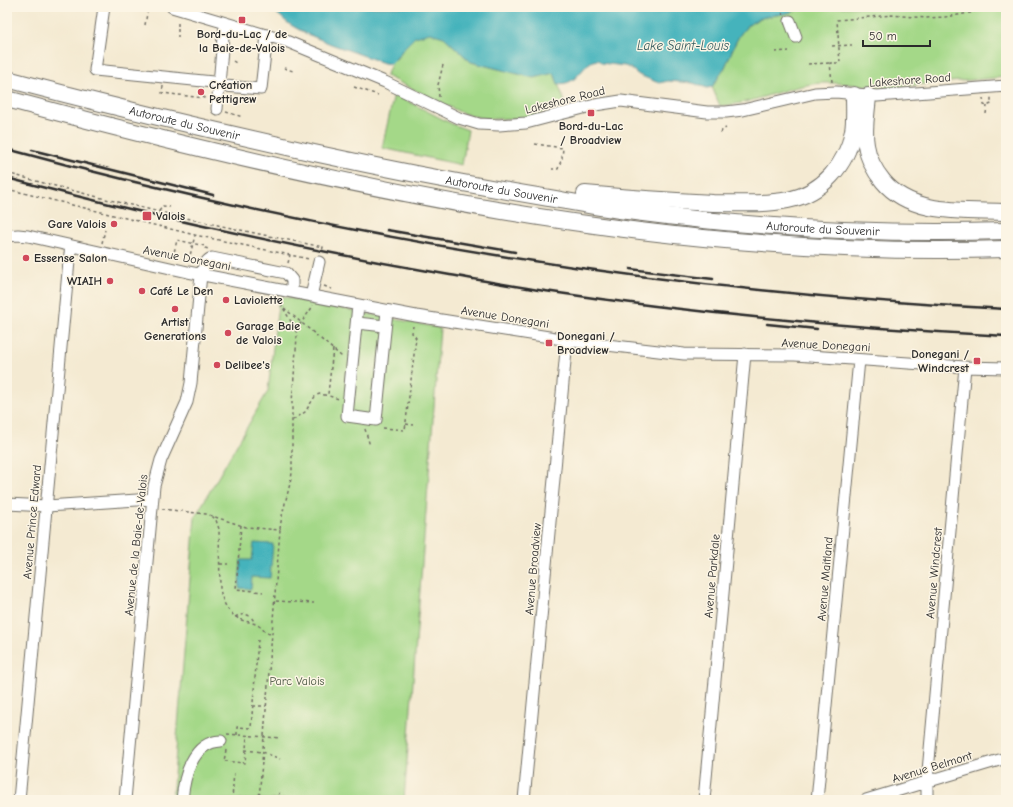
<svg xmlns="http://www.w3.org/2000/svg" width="1013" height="807" font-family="'Comic Neue',sans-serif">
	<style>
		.green { fill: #a4d888; stroke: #68825a }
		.water { fill: #44b3bc; stroke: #386f74 }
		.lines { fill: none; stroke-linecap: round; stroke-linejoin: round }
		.minor-casing { stroke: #716e65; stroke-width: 13 }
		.highway-casing { stroke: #716e65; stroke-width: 18 }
		.path { stroke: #716e65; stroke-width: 1.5; stroke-dasharray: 3 3; stroke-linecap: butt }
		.minor { stroke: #fff; stroke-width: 11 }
		.highway { stroke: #fff; stroke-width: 16 }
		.rail { stroke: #2b2b2b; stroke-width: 2.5 }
		.poi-dot { fill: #d1495b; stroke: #fcf5e5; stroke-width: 1.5 }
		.labels { text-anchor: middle; stroke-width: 3; stroke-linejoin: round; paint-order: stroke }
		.poi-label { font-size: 12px; font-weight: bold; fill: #2b2b2b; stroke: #fcf5e5; text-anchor: start }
		.street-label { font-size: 12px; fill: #2b2b2b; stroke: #fcf5e5 }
		.park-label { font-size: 12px; fill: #495642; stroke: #fcf5e5 }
		.water-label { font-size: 13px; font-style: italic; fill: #345b5e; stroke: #fcf5e5 }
	</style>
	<rect width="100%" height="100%" fill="#fcf5e5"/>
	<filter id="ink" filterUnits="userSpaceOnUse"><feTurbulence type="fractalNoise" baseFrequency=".025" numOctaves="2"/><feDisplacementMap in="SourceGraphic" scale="8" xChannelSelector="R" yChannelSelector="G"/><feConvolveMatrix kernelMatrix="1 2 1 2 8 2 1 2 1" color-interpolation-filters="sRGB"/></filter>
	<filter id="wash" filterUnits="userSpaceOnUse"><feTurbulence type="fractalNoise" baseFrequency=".012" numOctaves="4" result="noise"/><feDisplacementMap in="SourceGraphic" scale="16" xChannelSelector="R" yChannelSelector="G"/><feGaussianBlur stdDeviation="0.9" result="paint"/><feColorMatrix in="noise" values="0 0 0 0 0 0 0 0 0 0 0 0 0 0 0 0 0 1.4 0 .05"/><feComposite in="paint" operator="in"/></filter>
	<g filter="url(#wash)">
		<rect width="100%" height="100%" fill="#f4ead2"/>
		<!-- green -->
		<path class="green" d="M801,7h205v70l-115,10c-26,1 -53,-7 -79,-3 -32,5 -60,20 -92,22l-8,-19c4,-6 8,-12 12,-18 10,-20 13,-41 35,-50 14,-6 28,-2 42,-12z
			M430,32l14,5 27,25 63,16 20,-5 12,32 -33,11 -8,2 -31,1 -13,-1 -19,-5 -76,-37 5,-12 6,-6 7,-10 11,-11z
			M394,94l58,30 16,6 -6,35 -80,-17z
			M279,296l161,32 -36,472h-232l23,-283 73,-126z"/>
		<!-- water -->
		<path class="water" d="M262,7h539c-14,10 -28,6 -42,12 -22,9 -25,30 -35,50 -4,6 -8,12 -12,18l-5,1 -14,-5 -25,-2 -9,2 -20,-8 -9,-7 -5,-2 -24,-3 -3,-3c-12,0 -17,16 -27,21 -3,2 -9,3 -13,3l-4,-11 -20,5 -63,-16 -27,-25 -14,-4 -15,4 -11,11 -10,13 -3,3 -7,-1 -53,-19 -26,-11 -16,-9 -16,-14z
			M254,543l19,1 -3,34 -18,-1 -1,12 -12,-1 2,-28h11z"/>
	</g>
	<g filter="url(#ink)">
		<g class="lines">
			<defs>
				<path id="minor" d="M104,7l-9,63 118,12 12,4 36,3 6,-54
					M172,7l114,34 99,41 74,36 20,6 20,1 27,-2 69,-18 26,-4 86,11h19l17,-2 72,-17 21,-1 41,4 129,-10
					M790,21l6,16
					M217,109l6,-72 3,-14
					M7,236l11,-1 10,1 160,36 228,44 165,26 103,12 111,1 170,12 41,1
					M311,296l8,-34
					M358,305l-11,111 29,4 11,-109
					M357,323l28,3
					M7,504l40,2 105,-7
					M19,800l50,-539 2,-15
					M125,800l29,-314 7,-26 26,-58 4,-19 10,-109c3,-6 4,-14 11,-16l74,15 6,7v12
					M182,800c2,-23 10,-58 39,-59
					M524,800l43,-460
					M704,800l41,-446
					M817,800l42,-440
					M866,800l140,-42
					M927,800v-18l38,-415"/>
				<g id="highway">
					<path id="s1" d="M7,79c102,27 204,51 307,74 78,17 156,32 235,45 29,5 57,11 86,14 122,16 247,23 371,19"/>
					<path d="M868,96c-1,16 -5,33 -2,49 2,13 8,25 17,36 29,35 82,29 123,31"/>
					<path d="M7,99c325,87 660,161 999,150"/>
					<path d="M585,194c43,4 85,7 128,9 24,0 51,2 75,-3 34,-7 59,-35 65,-69 2,-11 1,-24 1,-36"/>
				</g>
			</defs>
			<!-- minor casing -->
			<use href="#minor" class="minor-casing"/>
			<!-- highway casing -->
			<use href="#highway" class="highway-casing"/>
			<!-- path -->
			<path class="path" d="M781,7l2,8
				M793,7l1,6
				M145,25l3,-17
				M178,38v-17
				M7,45l4,-17
				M832,46l20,-1
				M7,50h1
				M775,52l14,-1
				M233,61l3,2
				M808,64l22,-1
				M284,68l9,3
				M832,82l-2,-19h10l-3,-43 55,-5 33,3 20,-1 25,-4 17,-6
				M163,86l-1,7 42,5v-1h3
				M354,87l24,8
				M439,97l-1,-12 5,-20
				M983,98l1,7 3,1 4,-2v-7
				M226,112l17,5
				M986,114l1,-8
				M721,133l1,-3 4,-2
				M535,144l28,4 -1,10 -4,11h-6
				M7,173c104,29 210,53 316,74l-1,5
				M7,189l188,46 114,24
				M159,211l4,-5 7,1
				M102,243l3,-13
				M173,257l4,-17 28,6v2l4,1
				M189,260l6,-25
				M288,263l2,-8
				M324,286l8,3
				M284,308l57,48 3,1
				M296,330l15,-21 2,-4
				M333,349l-5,45 1,2 10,3
				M293,420l12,-8 11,-17 4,-1 9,2
				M406,424l7,1
				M383,428l22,2 11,-92 -4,-5 1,-7
				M365,429l5,17
				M162,509l44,5 40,13 34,3 -21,270
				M212,516l4,4 3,9 1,60c3,15 9,27 24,32 5,1 11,2 15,5 6,4 4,7 13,8
				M241,525l-5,64 27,3
				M280,529c2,-19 9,-37 12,-56v-71l5,-65 -1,-7 -14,-24 -1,-6
				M220,564h8
				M276,601l38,2
				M235,617c9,-4 16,-4 20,7
				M253,706h13
				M227,734l53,4
				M237,735v-8l14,1 7,-88
				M226,750l-2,11 21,2 2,-27
				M245,750l18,2 17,7
				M232,800l2,-29
				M275,800l5,-8"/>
			<!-- minor -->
			<use href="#minor" class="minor"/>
			<!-- highway -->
			<use href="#highway" class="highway"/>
			<!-- rail -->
			<path class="rail" d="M7,149c326,89 661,143 999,160
				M32,150l181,45
				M7,178c146,39 294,71 443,97 31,5 63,11 95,16 153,23 307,37 461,45
				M387,230l128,22
				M630,269l83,10
				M767,324l50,5"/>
		</g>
	</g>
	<!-- markers -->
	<g class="poi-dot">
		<rect x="238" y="16" width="8" height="8" rx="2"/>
		<circle cx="201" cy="92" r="4"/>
		<rect x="587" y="109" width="8" height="8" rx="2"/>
		<rect x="142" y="211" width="10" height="10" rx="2"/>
		<circle cx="114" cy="224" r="4"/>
		<circle cx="26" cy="258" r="4"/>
		<circle cx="110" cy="281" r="4"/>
		<circle cx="142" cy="291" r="4"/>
		<circle cx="226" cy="300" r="4"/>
		<circle cx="175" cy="309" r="4"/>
		<circle cx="228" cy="333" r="4"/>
		<rect x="545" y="339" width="8" height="8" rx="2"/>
		<rect x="973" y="357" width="8" height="8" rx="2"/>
		<circle cx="217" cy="365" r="4"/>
	</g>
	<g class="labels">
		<!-- poi labels -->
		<g class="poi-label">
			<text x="242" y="38" text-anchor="middle">Bord-du-Lac / de<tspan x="242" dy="14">la Baie-de-Valois</tspan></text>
			<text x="209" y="89">Création<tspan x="209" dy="14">Pettigrew</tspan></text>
			<text x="591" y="130" text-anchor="middle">Bord-du-Lac<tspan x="591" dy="14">/ Broadview</tspan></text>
			<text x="156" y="220">Valois</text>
			<text x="106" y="228" text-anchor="end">Gare Valois</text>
			<text x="34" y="262">Essense Salon</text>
			<text x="102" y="285" text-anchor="end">WIAIH</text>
			<text x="150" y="295">Café Le Den</text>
			<text x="234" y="304">Laviolette</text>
			<text x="175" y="326" text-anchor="middle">Artist<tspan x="175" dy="14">Generations</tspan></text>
			<text x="236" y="330">Garage Baie<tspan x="236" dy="14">de Valois</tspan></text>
			<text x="557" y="340">Donegani /<tspan x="557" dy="14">Broadview</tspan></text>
			<text x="969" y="358" text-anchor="end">Donegani /<tspan x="969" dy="14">Windcrest</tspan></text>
			<text x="225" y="369">Delibee's</text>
		</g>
		<!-- street labels -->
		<g class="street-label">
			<text transform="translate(910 80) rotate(-4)" y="4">Lakeshore Road</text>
			<text transform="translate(565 100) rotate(-14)" y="4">Lakeshore Road</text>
			<text dy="4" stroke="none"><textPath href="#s1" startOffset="183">Autoroute du Souvenir</textPath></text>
			<text dy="4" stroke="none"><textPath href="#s1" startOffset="507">Autoroute du Souvenir</textPath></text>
			<text dy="4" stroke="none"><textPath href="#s1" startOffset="831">Autoroute du Souvenir</textPath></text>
			<text transform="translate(187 258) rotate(11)" y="4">Avenue Donegani</text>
			<text transform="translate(505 317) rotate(9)" y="4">Avenue Donegani</text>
			<text transform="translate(826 345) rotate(3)" y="4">Avenue Donegani</text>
			<text transform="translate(32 522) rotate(-85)" y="4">Avenue Prince Edward</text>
			<text transform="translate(136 545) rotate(-84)" y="4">Avenue de la Baie-de-Valois</text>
			<text transform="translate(533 569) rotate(-85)" y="4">Avenue Broadview</text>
			<text transform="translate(934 573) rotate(-85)" y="4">Avenue Windcrest</text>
			<text transform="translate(712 576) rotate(-85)" y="4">Avenue Parkdale</text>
			<text transform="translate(825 579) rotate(-85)" y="4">Avenue Maitland</text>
			<text transform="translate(932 767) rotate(-17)" y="4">Avenue Belmont</text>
		</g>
		<!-- park labels -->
		<g class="park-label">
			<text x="297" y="685">Parc Valois</text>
		</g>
		<!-- water labels -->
		<g class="water-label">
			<text x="683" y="50">Lake Saint-Louis</text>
		</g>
	</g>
	<!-- margin -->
	<rect width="1013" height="807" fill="none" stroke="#fcf5e5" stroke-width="24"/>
	<!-- scale -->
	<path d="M863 40v6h67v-6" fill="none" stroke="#2b2b2b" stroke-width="2"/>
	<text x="869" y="40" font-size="12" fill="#2b2b2b" stroke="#fcf5e5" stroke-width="3" paint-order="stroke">50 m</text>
</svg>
